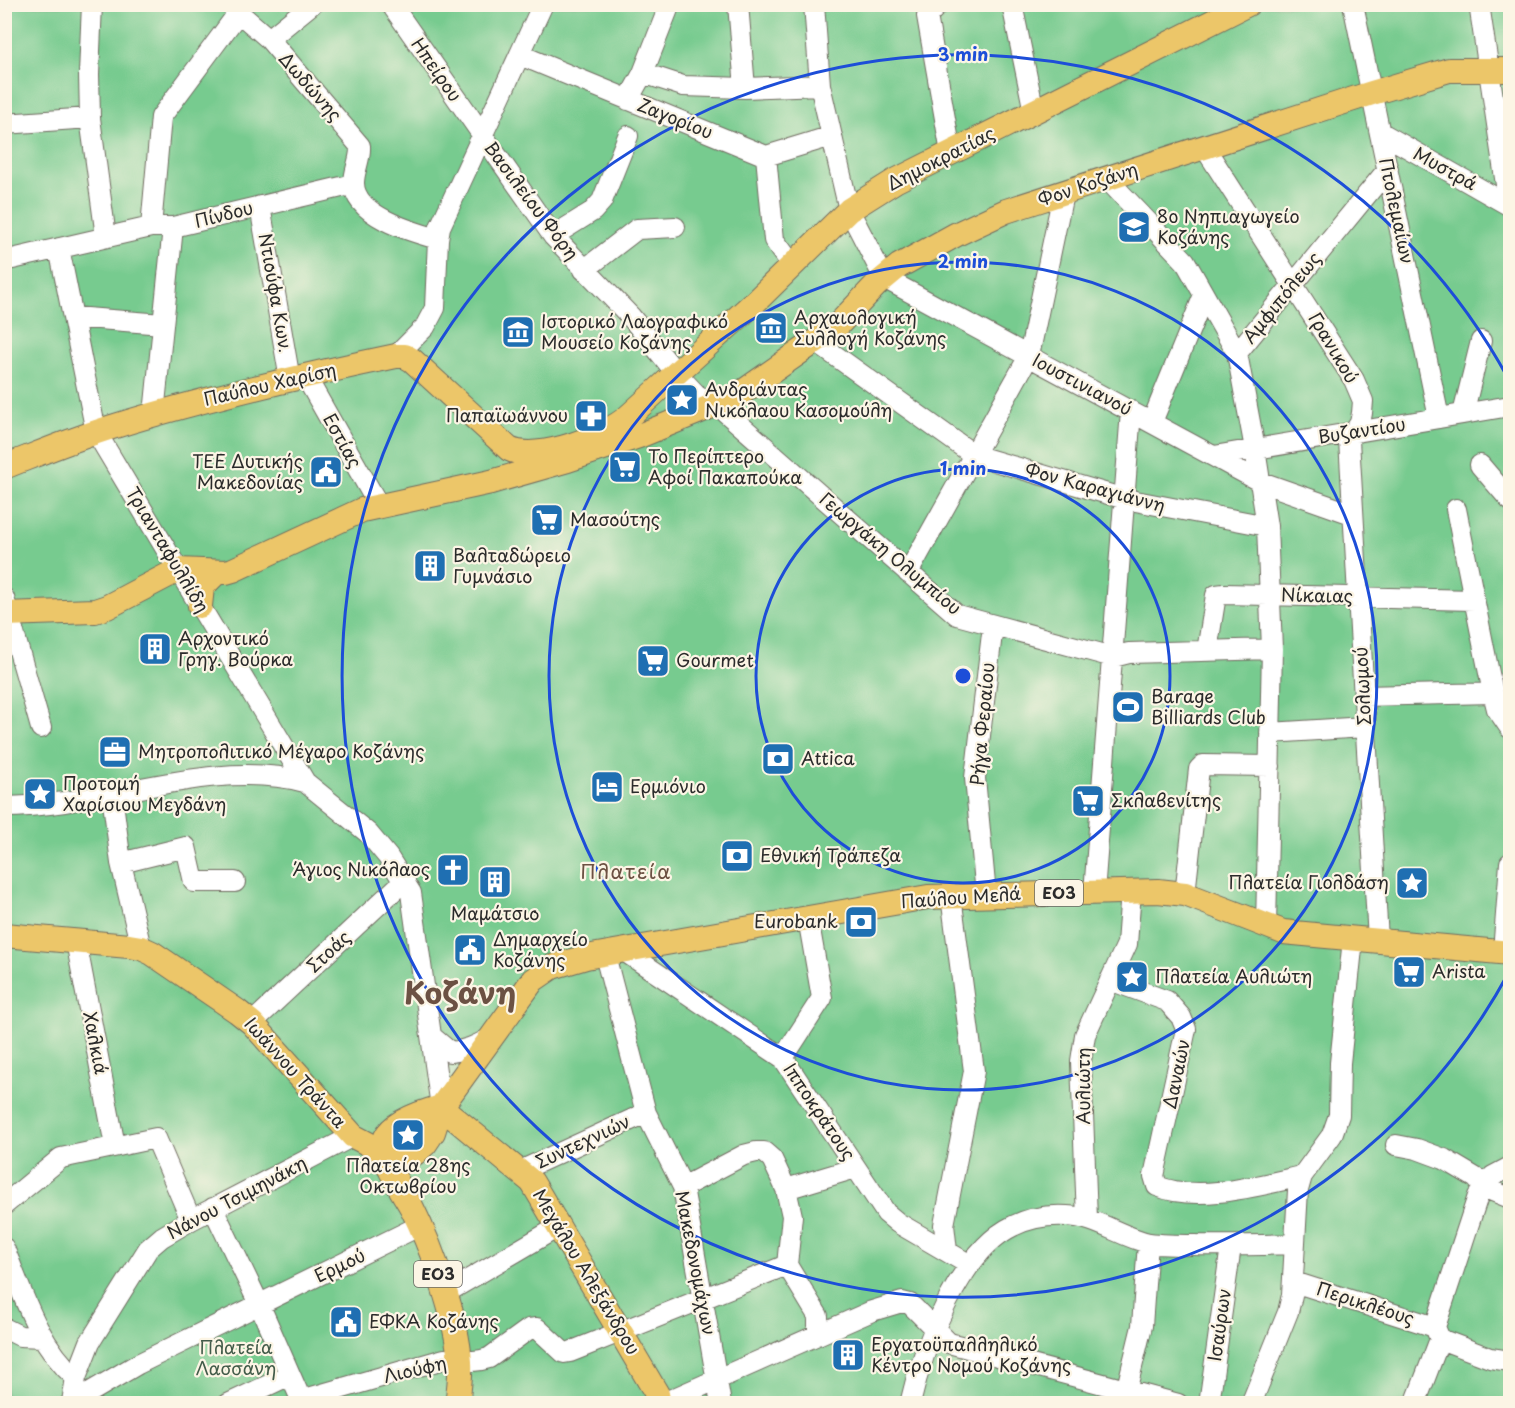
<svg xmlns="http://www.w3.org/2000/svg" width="1515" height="1408" font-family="'Playpen Sans',sans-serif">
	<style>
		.green { fill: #77cb8f; stroke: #517b5d; stroke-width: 1.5 }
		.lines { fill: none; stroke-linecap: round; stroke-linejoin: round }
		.minor-casing { stroke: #706a5f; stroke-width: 22 }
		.major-casing { stroke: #706a5f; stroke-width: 26 }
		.minor { stroke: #fff; stroke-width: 20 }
		.major { stroke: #ecc669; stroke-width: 24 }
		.ring { fill: none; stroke: #1d4ed8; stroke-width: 3 }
		.labels { text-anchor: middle; stroke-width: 4.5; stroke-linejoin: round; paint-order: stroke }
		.shield { fill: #fcf5e5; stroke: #6a6863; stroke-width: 1.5 }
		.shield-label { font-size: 16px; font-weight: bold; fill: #2b2b2b }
		.street-label { font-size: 18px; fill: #2b2b2b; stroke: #fcf5e5 }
		.poi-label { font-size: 18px; fill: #2b2b2b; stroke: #fcf5e5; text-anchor: start }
		.park-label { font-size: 18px; fill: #425b49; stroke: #fcf5e5 }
		.neighbourhood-label { font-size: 20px; letter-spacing: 1.5px; fill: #6c5143; stroke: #fcf5e5 }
		.town-label { font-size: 30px; font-weight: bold; fill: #6c5143; stroke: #fcf5e5 }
		.centre { fill: #1d4ed8; stroke: #fcf5e5; stroke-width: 3 }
		.ring-label { font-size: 18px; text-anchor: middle; font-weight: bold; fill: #1d4ed8; stroke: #fcf5e5; stroke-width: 4.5; stroke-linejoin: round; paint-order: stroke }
	</style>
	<rect width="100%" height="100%" fill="#fcf5e5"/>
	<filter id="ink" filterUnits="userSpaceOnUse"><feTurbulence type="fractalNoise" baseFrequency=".0167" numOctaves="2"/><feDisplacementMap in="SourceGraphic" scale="12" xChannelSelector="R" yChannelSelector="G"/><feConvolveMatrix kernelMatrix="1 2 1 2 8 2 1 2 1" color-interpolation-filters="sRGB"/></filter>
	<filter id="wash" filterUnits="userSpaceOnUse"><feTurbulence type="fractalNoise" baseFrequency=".008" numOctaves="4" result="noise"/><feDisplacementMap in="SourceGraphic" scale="24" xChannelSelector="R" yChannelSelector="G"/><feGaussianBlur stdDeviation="1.35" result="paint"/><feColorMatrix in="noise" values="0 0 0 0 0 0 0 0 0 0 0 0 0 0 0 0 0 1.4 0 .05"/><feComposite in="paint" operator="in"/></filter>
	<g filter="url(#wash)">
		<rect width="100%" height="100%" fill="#f0e0c0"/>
		<!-- green -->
		<path class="green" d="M5,5h1505v1398l-1505,1z"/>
	</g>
	<g filter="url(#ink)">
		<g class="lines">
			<defs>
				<path id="minor" d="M92,4l-3,70 1,44 16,119
					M229,4l40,35 91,107c1,13 -6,24 -6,37 0,33 59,49 84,56
					M391,4l162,232 78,81 45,56 20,21 17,12 10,4 234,205 156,42 16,-4 143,-4
					M738,4l7,84
					M814,4l6,81 29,125 35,68 377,204 91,32
					M939,4l-12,12 24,137
					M1012,4l22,108
					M1353,4l86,414
					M1479,4l30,201
					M269,39l43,-35
					M520,55l246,101 66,-20
					M643,73l40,13 62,2 75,-3
					M628,100l15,-27 27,-69
					M4,124l86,-6
					M1380,132l130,74
					M1205,148l149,232 9,21 -1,12 -2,10 -11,17 29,500
					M766,156l8,84 19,26
					M1108,180l77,81 52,92 18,96 12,77 5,123 -6,278
					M260,206l30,174
					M151,227l10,-110 78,-105
					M553,236l40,-25 9,-10 26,-65
					M59,248l37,184 209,350 63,51 20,24 23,36 30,214
					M4,263l4,-3 143,-33h22l181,-43
					M584,270l53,-41 38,-2
					M73,317l90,7
					M816,342l158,113 151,44 142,27
					M1237,353l151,-184
					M396,356l29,-29 10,-19 3,-69 2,-12 103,-223
					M306,377l73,129
					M154,414l19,-187
					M1463,414l18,-73
					M1152,422l52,-127
					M1214,456l296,-50
					M1480,465l30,35
					M1456,509l37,184 4,16 13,19
					M908,573l121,-217 34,-162
					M4,598l37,130
					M1207,651l9,-56 8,-1 250,6
					M1363,696l130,-3
					M1270,733l95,-6
					M112,795l9,68 20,85
					M4,807c99,0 206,-50 301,-25
					M121,863l65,-16 8,35h41
					M1094,893l37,-482
					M1185,894l14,-125 4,-4 67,1
					M986,895l-11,-117 18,-153
					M76,941l39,205
					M624,951l159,107 103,155 12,10 72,42
					M1503,952l7,-89
					M605,955l41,158 37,74 38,217
					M1110,980l57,21 14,16 5,12 -32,147 3,10c40,17 104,-1 145,-10
					M252,1023l153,-143
					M431,1036l19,16c15,-1 26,-6 40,-14
					M783,1058l39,-60 -14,-80
					M1396,1145l21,4 27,10 32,19 9,10 25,10
					M520,1171l126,-58
					M683,1187l61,-32 12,-3h8l8,7 14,30 6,27 -5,49 31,51v19
					M786,1189l70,-21
					M4,1205l57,-47 95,-20 35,82
					M213,1208l47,98 43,98
					M1087,1219l-6,-158 4,-26 42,-91 4,-53
					M4,1248c19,46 34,97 72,130
					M947,1251l-3,-26 30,-154 -23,-175
					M1294,1282l141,45
					M444,1294l114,-67
					M4,1328l16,8 22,1
					M1440,1339l50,19 20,3
					M301,1400l143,-41c17,0 27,5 45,-1l40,-29 8,-1 27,25 6,-1 217,-87
					M72,1402l4,-24 14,-36 58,-93 14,-12 29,-17 162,-84
					M70,1404l68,-40 283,-139
					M228,1404l62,-29
					M661,1404l211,-93 30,-9 8,2 39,39 229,61
					M910,1404c12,-54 50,-153 103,-178 16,-8 36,-11 54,-10 29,1 54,21 82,27 15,2 31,2 46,2 33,1 67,0 100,-1
					M1123,1404l19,-78 6,-83
					M1209,1404l22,-158
					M1251,1404l37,-92 4,-17 6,-105 4,-14 30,-41 7,-20 1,-52 13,-124
					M1415,1404l25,-65 -5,-12 43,-131 15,-20 17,-9"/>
				<path id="major" d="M4,467c36,-14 72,-29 108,-40 93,-29 189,-51 284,-71h9l7,4 97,89c28,14 98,-13 120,-33l126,-114 94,-92 46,-29 353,-177
					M200,606l2,-19 15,-15
					M4,614l91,-3 12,-4 71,-37 48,2 7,-2 129,-60 129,-28 77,-22 71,-24 98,-40 100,-70 39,-41 23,-19 58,-32 49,-23 366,-118 77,-23h61
					M4,935l125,11 12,2 11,5 85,58 15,12 101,113 40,21 12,-1 10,-3 10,-9 8,-12 8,-25 92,-127 19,-13 34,-10 342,-60 230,-6 27,3 98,38 227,21
					M441,1107l91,75 125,212 2,10
					M441,1107c-15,4 -48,14 -55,30 -9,20 17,54 26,71 20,40 45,110 48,154 1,14 -1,28 -3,42"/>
			</defs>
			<!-- minor casing -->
			<use href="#minor" class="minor-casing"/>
			<!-- major casing -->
			<use href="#major" class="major-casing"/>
			<!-- minor -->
			<use href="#minor" class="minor"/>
			<!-- major -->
			<use href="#major" class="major"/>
		</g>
	</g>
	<!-- distance rings -->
	<g class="ring">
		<circle cx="963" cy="676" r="207"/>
		<circle cx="963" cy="676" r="414"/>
		<path d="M1509 972A621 621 0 1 1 1509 380"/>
	</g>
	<!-- icons -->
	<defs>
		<symbol id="school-square" viewBox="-11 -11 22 22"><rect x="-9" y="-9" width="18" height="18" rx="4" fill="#1f6fb2" stroke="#fcf5e5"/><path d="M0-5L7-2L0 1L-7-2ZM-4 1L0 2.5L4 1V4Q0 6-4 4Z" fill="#fff"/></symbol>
		<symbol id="museum-square" viewBox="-11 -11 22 22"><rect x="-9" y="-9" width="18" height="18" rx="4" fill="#1f6fb2" stroke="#fcf5e5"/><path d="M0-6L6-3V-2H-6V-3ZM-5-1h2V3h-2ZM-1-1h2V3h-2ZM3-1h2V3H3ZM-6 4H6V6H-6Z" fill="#fff"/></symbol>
		<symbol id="sight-square" viewBox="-11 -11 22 22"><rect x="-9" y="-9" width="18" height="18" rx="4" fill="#1f6fb2" stroke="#fcf5e5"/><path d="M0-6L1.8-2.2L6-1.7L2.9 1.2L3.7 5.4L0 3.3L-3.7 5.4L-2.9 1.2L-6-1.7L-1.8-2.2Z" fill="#fff"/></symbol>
		<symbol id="pharmacy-square" viewBox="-11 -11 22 22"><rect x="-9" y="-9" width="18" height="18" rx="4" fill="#1f6fb2" stroke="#fcf5e5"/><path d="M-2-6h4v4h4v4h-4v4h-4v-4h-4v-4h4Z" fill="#fff"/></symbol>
		<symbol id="supermarket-square" viewBox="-11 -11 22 22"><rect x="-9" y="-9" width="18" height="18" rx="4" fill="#1f6fb2" stroke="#fcf5e5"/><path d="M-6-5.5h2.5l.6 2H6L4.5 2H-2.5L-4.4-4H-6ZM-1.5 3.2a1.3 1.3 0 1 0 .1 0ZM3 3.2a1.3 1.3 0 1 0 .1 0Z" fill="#fff"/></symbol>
		<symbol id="civic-square" viewBox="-11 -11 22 22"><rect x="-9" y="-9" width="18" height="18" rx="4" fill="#1f6fb2" stroke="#fcf5e5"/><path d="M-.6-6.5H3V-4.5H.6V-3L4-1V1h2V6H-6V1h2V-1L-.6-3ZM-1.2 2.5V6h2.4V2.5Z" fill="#fff"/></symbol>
		<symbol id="building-square" viewBox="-11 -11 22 22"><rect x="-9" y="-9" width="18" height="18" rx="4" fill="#1f6fb2" stroke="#fcf5e5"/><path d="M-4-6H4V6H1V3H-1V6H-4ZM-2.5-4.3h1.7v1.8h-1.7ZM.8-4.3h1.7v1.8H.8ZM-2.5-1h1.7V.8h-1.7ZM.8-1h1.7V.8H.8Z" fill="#fff"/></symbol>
		<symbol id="stadium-square" viewBox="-11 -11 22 22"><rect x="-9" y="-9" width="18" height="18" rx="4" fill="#1f6fb2" stroke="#fcf5e5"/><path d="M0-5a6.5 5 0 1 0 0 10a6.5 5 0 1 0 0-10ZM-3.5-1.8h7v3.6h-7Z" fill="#fff"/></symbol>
		<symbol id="office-square" viewBox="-11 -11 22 22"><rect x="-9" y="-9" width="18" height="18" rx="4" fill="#1f6fb2" stroke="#fcf5e5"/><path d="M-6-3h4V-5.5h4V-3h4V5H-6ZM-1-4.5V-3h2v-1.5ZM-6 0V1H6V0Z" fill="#fff"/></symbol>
		<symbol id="bank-square" viewBox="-11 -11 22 22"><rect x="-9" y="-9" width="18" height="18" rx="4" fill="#1f6fb2" stroke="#fcf5e5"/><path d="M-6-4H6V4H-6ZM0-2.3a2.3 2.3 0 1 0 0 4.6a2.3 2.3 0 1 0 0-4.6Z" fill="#fff"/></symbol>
		<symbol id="hotel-square" viewBox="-11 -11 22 22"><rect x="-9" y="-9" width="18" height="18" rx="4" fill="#1f6fb2" stroke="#fcf5e5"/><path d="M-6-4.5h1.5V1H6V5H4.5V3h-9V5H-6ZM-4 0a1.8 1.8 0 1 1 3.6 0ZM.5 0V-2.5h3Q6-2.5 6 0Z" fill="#fff"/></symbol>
		<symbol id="church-square" viewBox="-11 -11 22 22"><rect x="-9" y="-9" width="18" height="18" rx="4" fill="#1f6fb2" stroke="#fcf5e5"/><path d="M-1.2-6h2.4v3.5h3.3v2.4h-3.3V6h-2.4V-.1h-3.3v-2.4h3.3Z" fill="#fff"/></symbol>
	</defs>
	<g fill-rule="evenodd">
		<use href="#school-square" x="1115" y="208" width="38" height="38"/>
		<use href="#museum-square" x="752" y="309" width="38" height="38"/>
		<use href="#museum-square" x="499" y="313" width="38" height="38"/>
		<use href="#sight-square" x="663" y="381" width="38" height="38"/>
		<use href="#pharmacy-square" x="572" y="397" width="38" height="38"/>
		<use href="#supermarket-square" x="606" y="448" width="38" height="38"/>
		<use href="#civic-square" x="307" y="453" width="38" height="38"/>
		<use href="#supermarket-square" x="528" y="501" width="38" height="38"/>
		<use href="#building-square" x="411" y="547" width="38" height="38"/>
		<use href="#building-square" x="136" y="630" width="38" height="38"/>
		<use href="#supermarket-square" x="634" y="642" width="38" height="38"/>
		<use href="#stadium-square" x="1109" y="688" width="38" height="38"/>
		<use href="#office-square" x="96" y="733" width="38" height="38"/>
		<use href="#bank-square" x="759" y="740" width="38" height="38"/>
		<use href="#hotel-square" x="588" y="768" width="38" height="38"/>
		<use href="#sight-square" x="21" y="775" width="38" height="38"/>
		<use href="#supermarket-square" x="1069" y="782" width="38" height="38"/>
		<use href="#bank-square" x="718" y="837" width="38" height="38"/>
		<use href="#church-square" x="434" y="851" width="38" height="38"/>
		<use href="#building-square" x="476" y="863" width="38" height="38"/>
		<use href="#sight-square" x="1393" y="864" width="38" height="38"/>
		<use href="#bank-square" x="842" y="903" width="38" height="38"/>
		<use href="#civic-square" x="451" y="931" width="38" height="38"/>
		<use href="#supermarket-square" x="1390" y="953" width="38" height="38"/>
		<use href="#sight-square" x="1113" y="958" width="38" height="38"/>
		<use href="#sight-square" x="389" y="1116" width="38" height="38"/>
		<use href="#civic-square" x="327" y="1303" width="38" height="38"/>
		<use href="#building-square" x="829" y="1336" width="38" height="38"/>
	</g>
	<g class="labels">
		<!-- shield labels -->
		<g class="shield">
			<rect x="1035" y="880" width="48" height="26" rx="4.5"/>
			<rect x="414" y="1261" width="48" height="26" rx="4.5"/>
		</g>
		<g class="shield-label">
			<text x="1059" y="899">ΕΟ3</text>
			<text x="438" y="1280">ΕΟ3</text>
		</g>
		<!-- street labels -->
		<g class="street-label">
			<text transform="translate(436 70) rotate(55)" y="6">Ηπείρου</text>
			<text transform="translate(310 87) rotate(49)" y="6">Δωδώνης</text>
			<text transform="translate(675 119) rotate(22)" y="6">Ζαγορίου</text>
			<text transform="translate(941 159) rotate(-27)" y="6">Δημοκρατίας</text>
			<text transform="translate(1445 169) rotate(29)" y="6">Μυστρά</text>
			<text transform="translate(1088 185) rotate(-18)" y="6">Φον Κοζάνη</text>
			<text transform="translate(531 201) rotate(53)" y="6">Βασιλείου Φόρη</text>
			<text transform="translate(1396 211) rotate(78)" y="6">Πτολεμαίων</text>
			<text transform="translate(224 215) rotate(-14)" y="6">Πίνδου</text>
			<text transform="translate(275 293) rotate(80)" y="6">Ντιούφα Κων.</text>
			<text transform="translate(1282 298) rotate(-51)" y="6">Αμφιπόλεως</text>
			<text transform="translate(1333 348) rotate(59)" y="6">Γρανικού</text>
			<text transform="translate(270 385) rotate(-13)" y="6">Παύλου Χαρίση</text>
			<text transform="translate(1082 385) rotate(28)" y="6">Ιουστινιανού</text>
			<text transform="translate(1362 431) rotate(-9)" y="6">Βυζαντίου</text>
			<text transform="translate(342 441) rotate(61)" y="6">Εστίας</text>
			<text transform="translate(1095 488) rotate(15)" y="6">Φον Καραγιάννη</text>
			<text transform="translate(167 550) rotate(59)" y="6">Τριανταφυλλίδη</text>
			<text transform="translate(890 554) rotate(40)" y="6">Γεωργάκη Ολυμπίου</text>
			<text transform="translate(1317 596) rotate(1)" y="6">Νίκαιας</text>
			<text transform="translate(1363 686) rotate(-93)" y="6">Σολωμού</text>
			<text transform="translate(983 724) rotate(-85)" y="6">Ρήγα Φεραίου</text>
			<text transform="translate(961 898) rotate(-4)" y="6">Παύλου Μελά</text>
			<text transform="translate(329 952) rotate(-43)" y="6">Στοάς</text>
			<text transform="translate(95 1043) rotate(79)" y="6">Χαλκιά</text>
			<text transform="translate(295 1073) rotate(48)" y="6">Ιωάννου Τράντα</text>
			<text transform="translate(1177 1074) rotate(-78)" y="6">Δαναών</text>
			<text transform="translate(1084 1086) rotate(-90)" y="6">Αυλιώτη</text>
			<text transform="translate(819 1112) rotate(56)" y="6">Ιπποκράτους</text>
			<text transform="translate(583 1142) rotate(-25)" y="6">Συντεχνιών</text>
			<text transform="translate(237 1198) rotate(-28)" y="6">Νάνου Τσιμηνάκη</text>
			<text transform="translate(695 1263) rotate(79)" y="6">Μακεδονομάχων</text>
			<text transform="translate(340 1266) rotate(-26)" y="6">Ερμού</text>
			<text transform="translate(586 1272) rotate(59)" y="6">Μεγάλου Αλεξάνδρου</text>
			<text transform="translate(1365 1304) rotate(18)" y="6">Περικλέους</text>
			<text transform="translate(1220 1325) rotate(-82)" y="6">Ισαύρων</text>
			<text transform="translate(415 1370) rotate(-13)" y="6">Λιούφη</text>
		</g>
		<!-- poi labels -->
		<g class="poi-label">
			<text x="1157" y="223">8ο Νηπιαγωγείο<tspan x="1157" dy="21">Κοζάνης</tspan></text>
			<text x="794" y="324">Αρχαιολογική<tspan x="794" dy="21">Συλλογή Κοζάνης</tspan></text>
			<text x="541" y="328">Ιστορικό Λαογραφικό<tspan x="541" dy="21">Μουσείο Κοζάνης</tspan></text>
			<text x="705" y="396">Ανδριάντας<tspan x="705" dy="21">Νικόλαου Κασομούλη</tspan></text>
			<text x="568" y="422" text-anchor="end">Παπαϊωάννου</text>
			<text x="648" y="463">Το Περίπτερο<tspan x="648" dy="21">Αφοί Πακαπούκα</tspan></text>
			<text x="303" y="468" text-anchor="end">ΤΕΕ Δυτικής<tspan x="303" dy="21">Μακεδονίας</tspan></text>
			<text x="570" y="526">Μασούτης</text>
			<text x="453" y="562">Βαλταδώρειο<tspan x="453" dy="21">Γυμνάσιο</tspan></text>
			<text x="178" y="645">Αρχοντικό<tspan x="178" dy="21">Γρηγ. Βούρκα</tspan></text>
			<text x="676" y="667">Gourmet</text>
			<text x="1151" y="703">Barage<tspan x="1151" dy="21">Billiards Club</tspan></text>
			<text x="138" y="758">Μητροπολιτικό Μέγαρο Κοζάνης</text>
			<text x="801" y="765">Attica</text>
			<text x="63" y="790">Προτομή<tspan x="63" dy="21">Χαρίσιου Μεγδάνη</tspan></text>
			<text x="630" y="793">Ερμιόνιο</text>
			<text x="1111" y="807">Σκλαβενίτης</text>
			<text x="760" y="862">Εθνική Τράπεζα</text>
			<text x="430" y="876" text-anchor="end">Άγιος Νικόλαος</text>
			<text x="1389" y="889" text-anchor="end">Πλατεία Γιολδάση</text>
			<text x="495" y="920" text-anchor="middle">Μαμάτσιο</text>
			<text x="838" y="928" text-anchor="end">Eurobank</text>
			<text x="493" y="946">Δημαρχείο<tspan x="493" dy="21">Κοζάνης</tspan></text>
			<text x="1432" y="978">Arista</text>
			<text x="1155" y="983">Πλατεία Αυλιώτη</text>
			<text x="408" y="1172" text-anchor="middle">Πλατεία 28ης<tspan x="408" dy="21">Οκτωβρίου</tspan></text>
			<text x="369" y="1328">ΕΦΚΑ Κοζάνης</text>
			<text x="871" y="1351">Εργατοϋπαλληλικό<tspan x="871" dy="21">Κέντρο Νομού Κοζάνης</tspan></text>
		</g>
		<!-- park labels -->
		<g class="park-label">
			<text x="236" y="1354">Πλατεία<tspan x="236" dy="21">Λασσάνη</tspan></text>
		</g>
		<!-- neighbourhood labels -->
		<g class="neighbourhood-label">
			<text x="626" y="879">Πλατεία</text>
		</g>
		<!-- town labels -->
		<g class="town-label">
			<text x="460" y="1004">Κοζάνη</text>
		</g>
	</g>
	<circle cx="963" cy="676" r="9" class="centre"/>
	<g class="ring-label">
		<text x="963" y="61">3 min</text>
		<text x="963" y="268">2 min</text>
		<text x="963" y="475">1 min</text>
	</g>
	<!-- margin -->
	<rect width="1515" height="1408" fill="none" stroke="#fcf5e5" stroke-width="24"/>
</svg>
